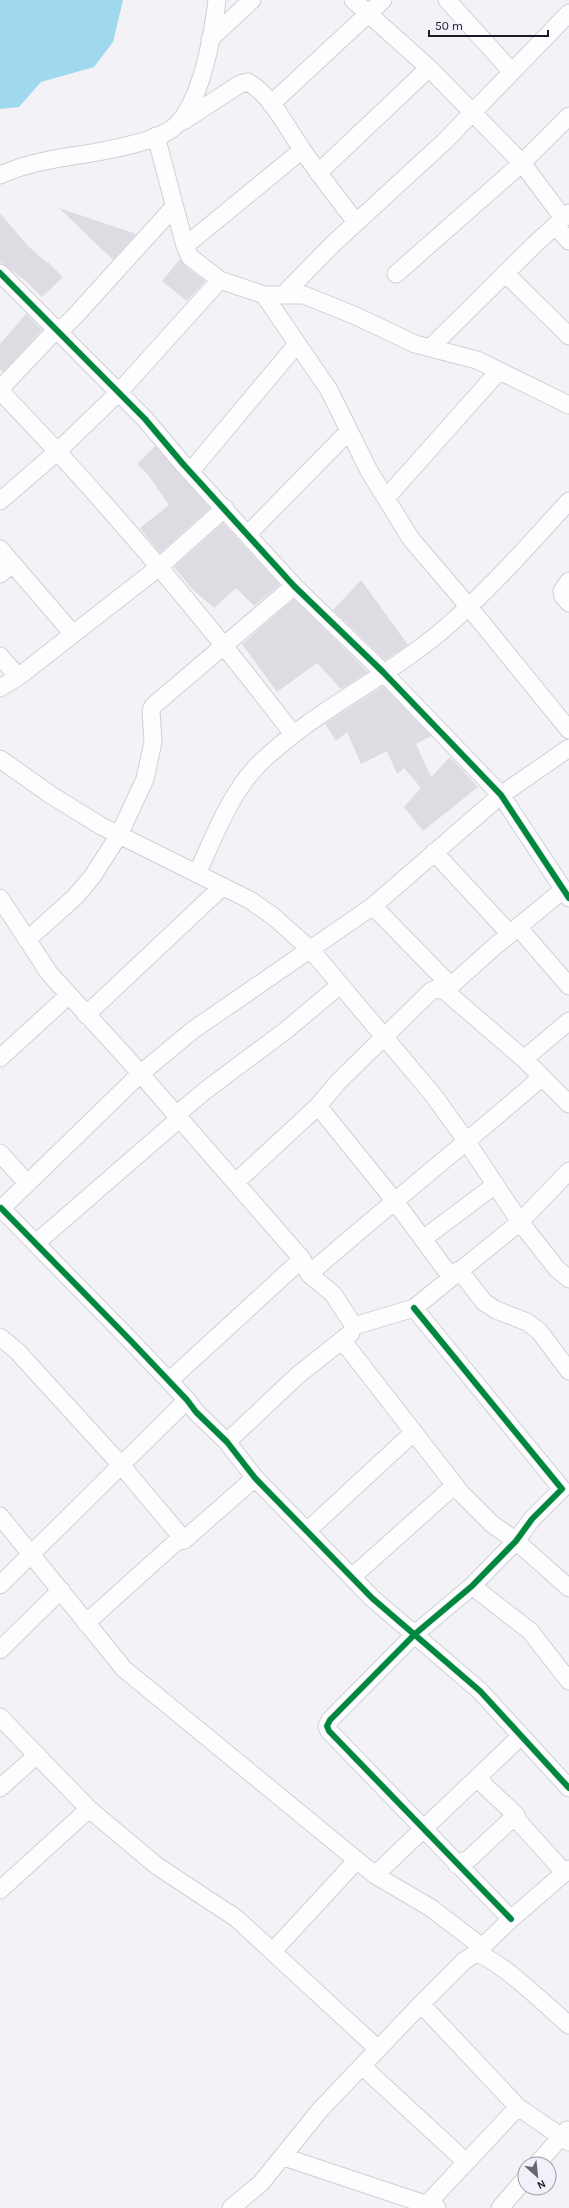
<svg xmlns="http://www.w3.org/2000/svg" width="569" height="2208" font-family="Karla,sans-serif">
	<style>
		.water { fill: #a0d8ef }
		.building { fill: #dfdbe3 }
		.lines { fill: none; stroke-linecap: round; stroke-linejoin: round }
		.minor-casing { stroke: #d0cfd8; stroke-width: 19 }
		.minor { stroke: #fdfdfe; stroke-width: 17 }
		.cycleway-casing { stroke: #f2f1f9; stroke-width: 8 }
		.cycleway { stroke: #00873e; stroke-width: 6 }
	</style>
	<rect width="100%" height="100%" fill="#f3f3f7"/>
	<!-- water -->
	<path class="water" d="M0,0h123l-10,42 -19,25 -53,15 -22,25 -19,2z"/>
	<!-- building -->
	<path class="building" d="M59,208l77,26 -23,26z
		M0,213l28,33 19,17 1,-1 15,15 -21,20 -15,-15 -27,-20z
		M180,259l4,6 21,16 -18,20 -25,-20z
		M26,314l16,16 -39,42 -3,-3v-25z
		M155,446l55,62 -50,45 -20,-25 29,-23 -21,-30 -11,-11z
		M223,523l57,62 -26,21 -18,-18 -22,20 -22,-19 -18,-22z
		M361,580l47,65 -23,15 -52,-50z
		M294,599l74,73 -27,17 -24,-26 -40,29 -35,-48z
		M383,686l48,50 -15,8 15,33 19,-20 28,30 -55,44 -19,-24 17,-19 -17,-20 -7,6 -10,-23 -26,13 -14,-32 -11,9 -11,-17z"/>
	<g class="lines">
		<defs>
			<path id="minor" d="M353,0l76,68 93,95 41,55
				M447,0l65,72
				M210,39l42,-39
				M271,104l112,-104
				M183,121l57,-37 8,-2c24,14 39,46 55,69 17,24 35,48 53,71
				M156,136l29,110 5,11 30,23 44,15h40l52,21 59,28 62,16 92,45
				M318,173l111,-105
				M0,175c27,-12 57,-17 86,-21 23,-4 69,-12 87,-26 28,-22 40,-94 44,-128
				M555,226l14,15
				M185,246l117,-96
				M0,273l145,146 38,45 111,122 89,86 118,123 68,103
				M505,273l64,63
				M396,274l126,-111 47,-47
				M284,294l50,-51 111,-102 124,-128
				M264,295l65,95 40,81 42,68 58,68 100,123
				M430,348l104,-103 35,-32
				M0,389l56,-59 10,-5 9,-9 99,-109
				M0,391c105,108 202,224 293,343
				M190,472l107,-128
				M386,498l113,-127
				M0,501l58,-50 61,-59 101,-112
				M248,534l101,-103
				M0,549l73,85
				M0,574l13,-10
				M569,581l-7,10 1,5 6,7
				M0,656l18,21
				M0,688l18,-11 140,-109 67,-60
				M0,759l51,36 50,31 149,74 24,17 37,33 123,146 33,46 53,80 37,47 12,10
				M434,852l76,82
				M197,874c16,-35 33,-80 60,-108 53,-53 123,-84 181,-132 48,-40 89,-87 131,-133
				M0,898l49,75 76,83 177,203 7,15 24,20 21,32
				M373,906l78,80
				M518,927l51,59
				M27,940l48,-43 17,-20 27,-42 26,-56 8,-37 -2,-31 2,-5 141,-120
				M445,991l49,-44 70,-58
				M86,1015l136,-128
				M0,1058l69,-63
				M524,1059l45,-38
				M318,1106l76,94 57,77
				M176,1115l30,-25 79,-59 55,-46
				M0,1153l26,29
				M236,1182l82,-76 20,-24 93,-91 5,-2 9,2 79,68 45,45
				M1,1208l130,133 56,59 9,12 31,30 28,36 117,120 108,93 89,97
				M0,1210l140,-136 53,-44 180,-124 128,-111 68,-47
				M423,1239l72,-54
				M36,1243l143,-124
				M459,1270l25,32 12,8 31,12 12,9 30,40
				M309,1274c77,-67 156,-130 233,-197
				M414,1308l148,181 -30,30 -16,22 -44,45 -57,48 -85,86 -3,6 2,5 182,188
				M354,1326l60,-18 106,-86 49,-51
				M0,1337l17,14 104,114 63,75
				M342,1340l119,153 31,31 24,17 53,47
				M169,1381l133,-122
				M227,1442l71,-67 53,-42
				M0,1516l124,153 251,206 56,33 51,39
				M307,1531l107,-99
				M352,1577l103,-92
				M0,1585l187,-185
				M472,1586l58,45 39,50
				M86,1623l90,-81 8,-2 71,-62
				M0,1650l61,-60
				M0,1717l89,92 68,57 79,52 142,131
				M480,1775l4,10 32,30 2,6 47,52
				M0,1788l37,-33
				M457,1865l13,-7 46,-43
				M375,1875l146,-139
				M0,1890l89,-81
				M273,1951l84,-91
				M476,1953c24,7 72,54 93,72
				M421,2004l97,103 51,35
				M362,2066l104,96
				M284,2157l153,51
				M537,2164l30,-34
				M427,2204l91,-97
				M231,2208l30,-25 59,-73 101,-106 43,-43 12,-8 35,-34 58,-50
				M500,2208l25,-29"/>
		</defs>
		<!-- minor casing -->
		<use href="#minor" class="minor-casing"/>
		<!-- minor -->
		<use href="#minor" class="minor"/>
		<defs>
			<path id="cycleway" d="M0,273l145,146 38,45 111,122 89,86 118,123 68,103
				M1,1208l130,133 56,59 9,12 31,30 28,36 117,120 108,93 89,97
				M414,1308l148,181 -30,30 -16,22 -44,45 -57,48 -85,86 -3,6 2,5 182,188"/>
		</defs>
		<!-- cycleway casing -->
		<use href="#cycleway" class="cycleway-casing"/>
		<!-- cycleway -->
		<use href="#cycleway" class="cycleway"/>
	</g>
	<!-- north arrow -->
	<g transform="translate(537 2176) rotate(153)"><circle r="19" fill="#f2f1f9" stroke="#9c9ba5"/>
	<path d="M0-3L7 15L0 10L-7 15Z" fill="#676670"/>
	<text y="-6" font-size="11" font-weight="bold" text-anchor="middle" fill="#1b1a27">N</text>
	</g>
	<!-- scale -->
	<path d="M429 30v6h119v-6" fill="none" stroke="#1b1a27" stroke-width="2"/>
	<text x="435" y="30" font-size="12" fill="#1b1a27" stroke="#f2f1f9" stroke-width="3" paint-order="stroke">50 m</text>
</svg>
